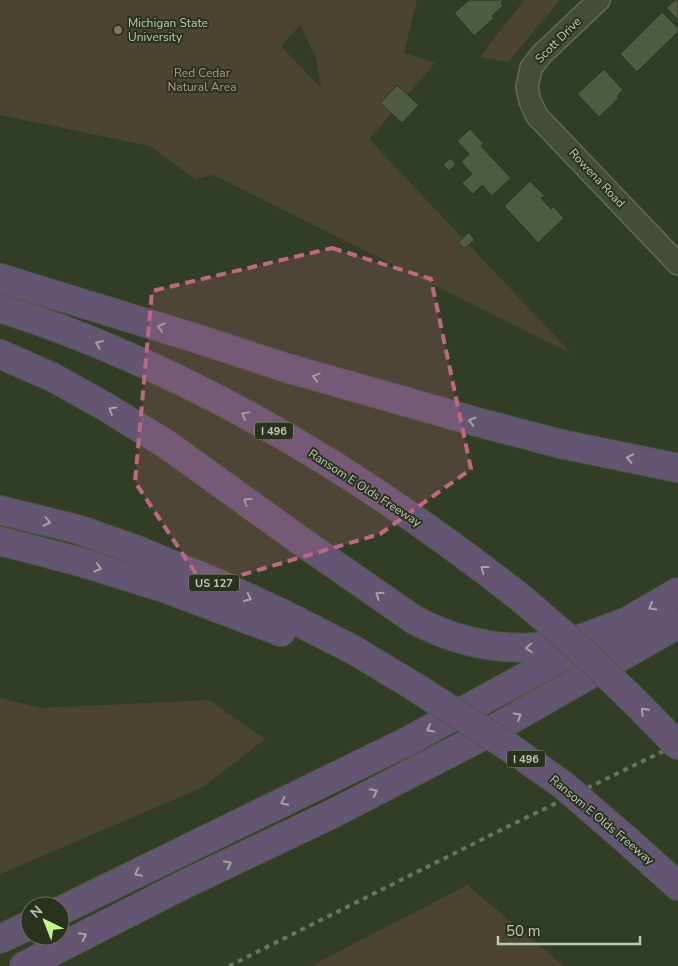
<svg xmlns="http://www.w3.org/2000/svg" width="678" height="966" font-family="'Nunito Sans',sans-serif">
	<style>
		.green { fill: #4b4530; fill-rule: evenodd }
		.building { fill: #505c40; stroke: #2a341f }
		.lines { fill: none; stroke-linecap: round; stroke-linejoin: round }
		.street-casing { stroke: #616b56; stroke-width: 24 }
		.highway-casing { stroke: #4e5843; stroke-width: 30 }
		.street { stroke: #434d38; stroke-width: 21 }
		.highway { stroke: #645573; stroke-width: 28 }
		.rail { stroke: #69765c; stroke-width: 4; stroke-dasharray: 5 5; stroke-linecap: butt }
		.highway-bridge-casing { stroke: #4e5843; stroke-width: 30; stroke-linecap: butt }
		.highway-bridge { stroke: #645573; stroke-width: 28 }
		.oneway { stroke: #a3a6a0 }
		.marked { fill: #c06783; fill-opacity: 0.2; stroke: #c06783; stroke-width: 4; stroke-dasharray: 10 6; stroke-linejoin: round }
		.education-dot { fill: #8d6e63; stroke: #28321d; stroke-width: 2 }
		.labels { text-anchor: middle; stroke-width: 4; stroke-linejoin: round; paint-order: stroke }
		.shield { fill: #28321d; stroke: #919b87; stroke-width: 1 }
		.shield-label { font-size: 11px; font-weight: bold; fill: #bec8b4 }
		.poi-label { font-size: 12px; fill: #bec8b4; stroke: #28321d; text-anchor: start }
		.street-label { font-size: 12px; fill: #bec8b4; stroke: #28321d }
		.park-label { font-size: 12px; fill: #b29490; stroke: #28321d }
	</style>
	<rect width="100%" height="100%" fill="#313d24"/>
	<!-- green -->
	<path class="green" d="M0,0h417l-13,53 31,10 -66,76 203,215 -359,-179 -18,4 -45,-33 -150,-31zM300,25l16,33 5,30 -40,-42z
		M524,0h36l-52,62 -28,-5z
		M0,698l40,10 169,-8 56,39 -62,48 -203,87z
		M467,885l97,81h-253z"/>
	<!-- building -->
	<path class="building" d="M469,0h35l-3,3 2,3 -11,10 2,2 -20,18 -20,-23z
		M675,0h3v20l-12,-12z
		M662,12l16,16v4l-41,40 -17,-18z
		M604,69l19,21 -6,6 2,2 -20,19 -22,-23z
		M397,85l22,20 -17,18 -22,-20z
		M470,129l14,15 -3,2 30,32 -19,18 -10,-11 -9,9 -11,-11 10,-9 -11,-12 8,-8 -12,-13z
		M450,158l6,6 -7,7 -6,-6z
		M530,181l15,15 -4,2 10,11 2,-3 11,12 -26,25 -34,-37z
		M469,232l6,8 -11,9 -6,-7z"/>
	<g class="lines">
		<defs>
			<path id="street" d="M599,0l-57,54 -11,14 -4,19 3,14 7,15 141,148"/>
			<path id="highway" d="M0,278l195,60 92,30 190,54 84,22 117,24
				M0,308c38,12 76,26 113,42 147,62 285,151 409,249
				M0,354l52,23 54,30 60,37 139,100 108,75c49,27 108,37 163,21 17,-5 33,-12 50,-18
				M0,510l77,19 60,21 82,34 64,30 69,35 63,38
				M0,541l77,20 87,27 117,44
				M629,842l49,44
				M60,911l348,-170 218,-119 52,-30
				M0,939l30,-14
				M24,966l159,-81 149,-71 143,-74 203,-116"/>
		</defs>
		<!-- street casing -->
		<use href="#street" class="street-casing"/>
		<!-- highway casing -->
		<use href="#highway" class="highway-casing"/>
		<!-- street -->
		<use href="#street" class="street"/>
		<!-- highway -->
		<use href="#highway" class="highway"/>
		<!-- rail -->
		<path class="rail" d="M229,966l280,-140 169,-82"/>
		<defs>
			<path id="highway-bridge" d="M522,599c55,46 107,95 156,147
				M415,687l97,62 50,35 67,58"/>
		</defs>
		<!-- highway-bridge casing -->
		<use href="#highway-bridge" class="highway-bridge-casing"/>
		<!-- highway-bridge -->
		<use href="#highway-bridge" class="highway-bridge"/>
	</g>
	<!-- one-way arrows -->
	<defs><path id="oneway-chevron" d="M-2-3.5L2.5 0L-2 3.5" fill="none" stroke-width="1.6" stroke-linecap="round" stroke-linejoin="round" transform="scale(1.25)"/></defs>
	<g class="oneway">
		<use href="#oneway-chevron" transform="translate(161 327) rotate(-163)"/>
		<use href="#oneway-chevron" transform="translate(99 344) rotate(-158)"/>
		<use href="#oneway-chevron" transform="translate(316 377) rotate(-164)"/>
		<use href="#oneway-chevron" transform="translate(112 410) rotate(-150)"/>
		<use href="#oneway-chevron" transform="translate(245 415) rotate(-151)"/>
		<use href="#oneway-chevron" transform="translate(472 421) rotate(-164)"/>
		<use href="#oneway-chevron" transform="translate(630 458) rotate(-168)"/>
		<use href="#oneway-chevron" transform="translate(247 501) rotate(-144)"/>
		<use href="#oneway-chevron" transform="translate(47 522) rotate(14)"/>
		<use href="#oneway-chevron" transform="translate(98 568) rotate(17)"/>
		<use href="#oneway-chevron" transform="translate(484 569) rotate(-143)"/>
		<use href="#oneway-chevron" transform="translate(379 595) rotate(-145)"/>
		<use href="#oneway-chevron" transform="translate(248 598) rotate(25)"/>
		<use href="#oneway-chevron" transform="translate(652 607) rotate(150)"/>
		<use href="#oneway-chevron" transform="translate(529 648) rotate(176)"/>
		<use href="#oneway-chevron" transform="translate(644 711) rotate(-134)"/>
		<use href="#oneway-chevron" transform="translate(518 716) rotate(-30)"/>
		<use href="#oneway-chevron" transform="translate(430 729) rotate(151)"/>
		<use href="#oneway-chevron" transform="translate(374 792) rotate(-27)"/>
		<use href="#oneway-chevron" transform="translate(284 802) rotate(154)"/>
		<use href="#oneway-chevron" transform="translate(228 864) rotate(-26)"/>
		<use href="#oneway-chevron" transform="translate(138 873) rotate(154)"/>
		<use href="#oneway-chevron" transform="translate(83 936) rotate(-27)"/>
	</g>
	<!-- marked area -->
	<path class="marked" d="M332,248l99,31 40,190 -91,65 -176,52 -69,-104 17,-191z"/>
	<!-- markers -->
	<circle class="education-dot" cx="118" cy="30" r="5"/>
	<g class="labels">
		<!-- shield labels -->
		<g class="shield">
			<rect x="255" y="422.5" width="38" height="17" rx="4"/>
			<rect x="189" y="574.5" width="50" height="17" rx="4"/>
			<rect x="507" y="750.5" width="38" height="17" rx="4"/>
		</g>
		<g class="shield-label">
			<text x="274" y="435">I 496</text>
			<text x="214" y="587">US 127</text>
			<text x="526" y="763">I 496</text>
		</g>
		<!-- poi labels -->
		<g class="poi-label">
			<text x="128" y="27">Michigan State<tspan x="128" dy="14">University</tspan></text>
		</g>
		<!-- street labels -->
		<g class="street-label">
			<text transform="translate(558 40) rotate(-45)" y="4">Scott Drive</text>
			<text transform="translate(597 178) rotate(47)" y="4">Rowena Road</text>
			<text transform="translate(365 488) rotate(33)" y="4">Ransom E Olds Freeway</text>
			<text transform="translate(602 820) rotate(40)" y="4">Ransom E Olds Freeway</text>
		</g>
		<!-- park labels -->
		<g class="park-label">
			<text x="202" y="77">Red Cedar<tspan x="202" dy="14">Natural Area</tspan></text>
		</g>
	</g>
	<!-- north arrow -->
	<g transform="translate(45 921) rotate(317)"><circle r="24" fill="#28321d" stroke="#646e59"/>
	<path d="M0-4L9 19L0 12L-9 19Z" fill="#bff78a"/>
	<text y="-8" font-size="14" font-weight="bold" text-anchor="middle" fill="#bec8b4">N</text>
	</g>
	<!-- scale -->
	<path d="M498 936v8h142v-8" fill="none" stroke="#bec8b4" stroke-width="2.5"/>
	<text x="506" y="936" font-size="15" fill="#bec8b4" stroke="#28321d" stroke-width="4" paint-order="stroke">50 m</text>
</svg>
